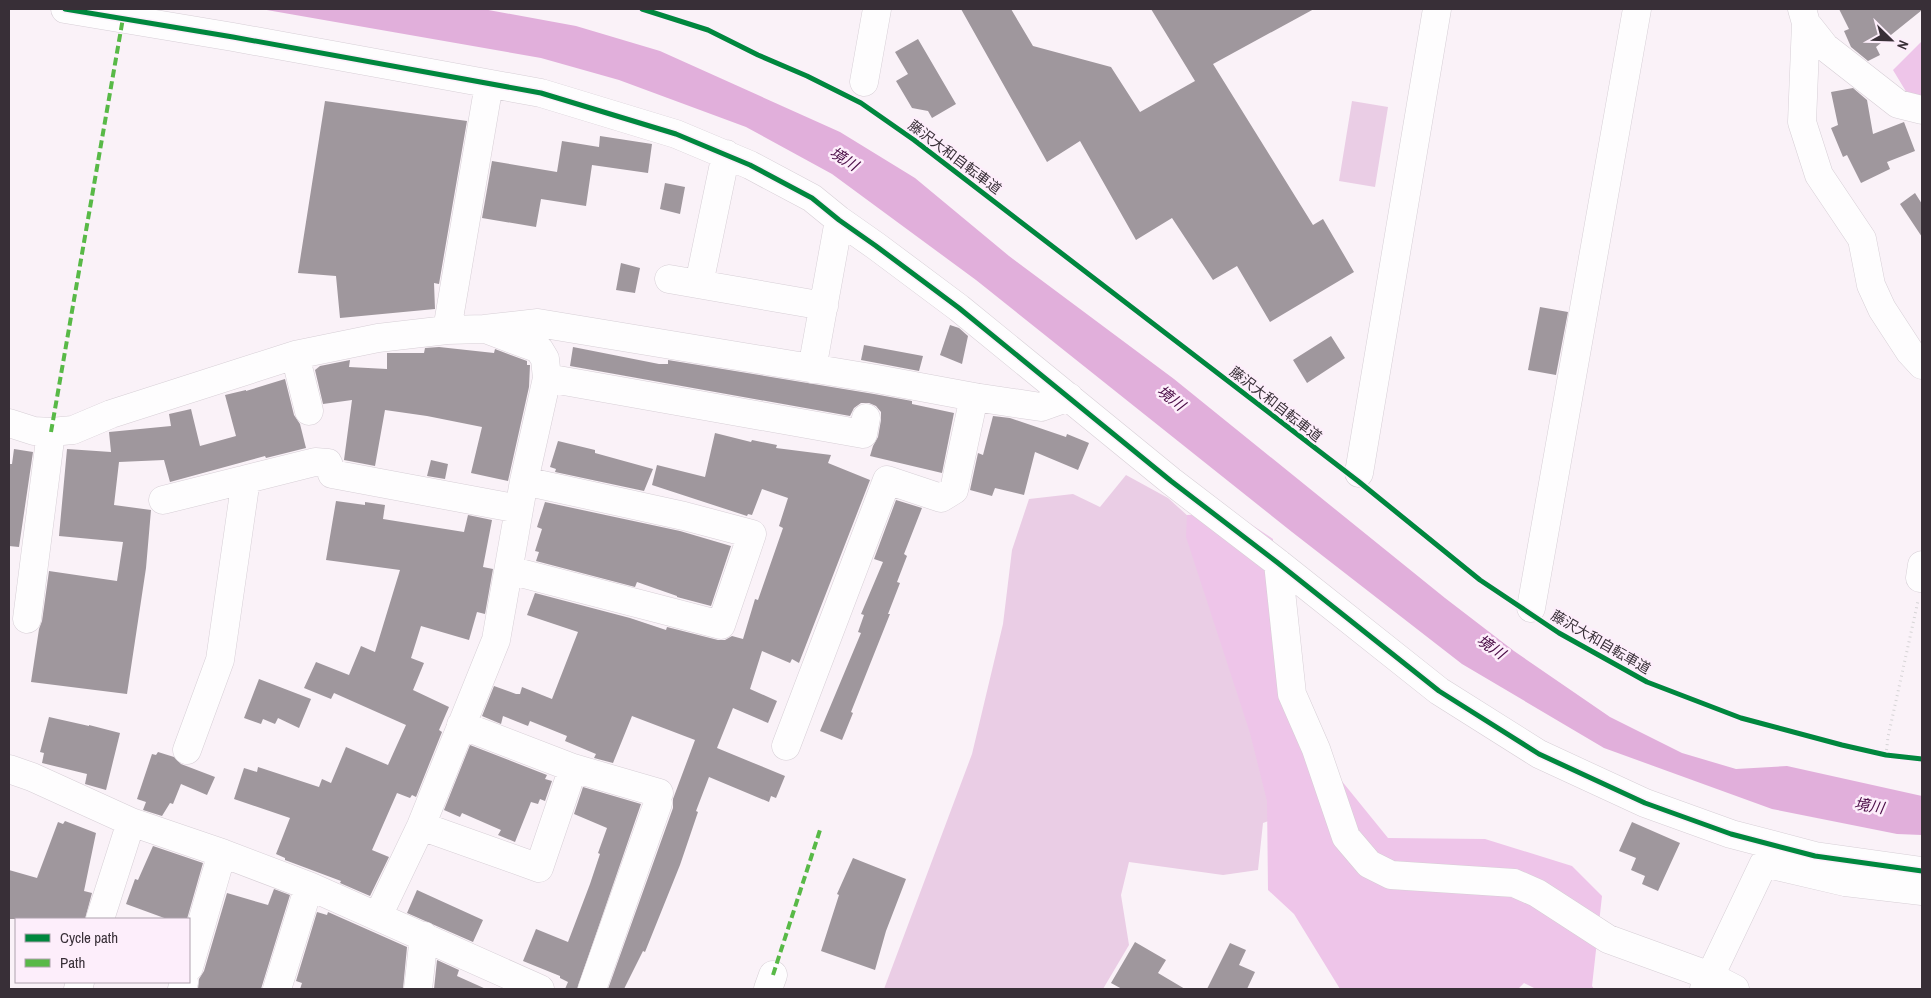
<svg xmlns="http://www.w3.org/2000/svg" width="1931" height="998" font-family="'Archivo Narrow','Noto Sans JP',sans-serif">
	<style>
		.green { fill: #eacde5 }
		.forest { fill: #eec5e9 }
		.water { fill: #e1afdb }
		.building { fill: #9f979d }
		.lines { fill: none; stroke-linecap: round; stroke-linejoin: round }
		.minor-casing { stroke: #d7cfd6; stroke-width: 29 }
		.path { stroke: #d6d4d6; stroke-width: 3; stroke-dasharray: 1 4; stroke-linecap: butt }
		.minor { stroke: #fefdfe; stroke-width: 28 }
		.quiet { stroke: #58b947; stroke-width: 4; stroke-dasharray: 8 4; stroke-linecap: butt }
		.cycleway-casing { stroke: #fdeefb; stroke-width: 8 }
		.cycleway { stroke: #00873e; stroke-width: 5 }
		.labels { text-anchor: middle; stroke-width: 5; stroke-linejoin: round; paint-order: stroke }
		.street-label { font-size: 14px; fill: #382f37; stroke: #fdeefb }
		.water-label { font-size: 15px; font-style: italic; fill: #490b45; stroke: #fdeefb }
	</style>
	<rect width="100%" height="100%" fill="#faf2f8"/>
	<!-- green -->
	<path class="green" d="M1352,101l36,6 -13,80 -36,-6z
		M1126,475l42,23 52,47 60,272 -17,6 -5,47 -35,5 -94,-13 -8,33 8,50 -26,44h-219l88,-235 31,-130 9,-74 17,-51 44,-5 27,13z"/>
	<!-- forest -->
	<path class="forest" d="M1922,41v77l-29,-48z
		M1234,513l39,26 1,90 58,140 56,69 97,1 87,27 30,30 -10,90 2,3h-58l-12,-6 -6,6h-178l-46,-75 -26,-24 -1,-89 -17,-68 -64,-196 1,-22z"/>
	<!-- water -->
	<path class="water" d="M261,9h222l93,17 84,25 180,81 75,46 94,78 165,123 271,219 69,53 96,66 72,36 54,16 51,-3 135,30v39l-25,-1 -125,-25 -168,-61 -142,-84 -170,-132 -316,-252 -144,-106 -86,-47 -127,-47 -78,-22z"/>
	<!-- building -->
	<path class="building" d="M961,9h50l22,37 78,21 29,45 55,-31 -44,-72h163l-101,55 100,161 10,-6 31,53 -84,50 -33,-56 -24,14 -41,-62 -36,22 -56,-99 -33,21z
		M1839,9h83v1l-46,37 4,8 -12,6 -17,-14 -7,-16 5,-2z
		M918,39l38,65 -24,14 -4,-7 -16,-3 -16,-27 12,-7 -13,-22z
		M1853,88l14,12 6,34 31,-12 11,29 -28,11 3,7 -29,14 -14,-28 -4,2 -12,-29 7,-3 -7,-33z
		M325,101l142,20 -28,163 -5,-1 1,26 -95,9 -4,-42 -38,-3z
		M600,136l52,8 -4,29 -56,-8 -6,41 -45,-7 -5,28 -54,-9 10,-57 65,11 5,-31 37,6z
		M665,183l20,4 -5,27 -20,-5z
		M1915,193l7,11v33l-22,-33z
		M621,263l19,5 -5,25 -19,-3z
		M1540,307l28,5 -12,63 -28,-5z
		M950,325l9,3 9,8 -6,28 -22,-9z
		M1331,336l14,22 -38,25 -14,-23z
		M864,345l59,11 -4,15 -58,-11z
		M439,347l55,6 1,-4 32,12v4h3l-1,22 -21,94 -37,-8 11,-46 -55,-11 -42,-6 -10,56 -31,-6 8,-60 -29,4 -8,-34 5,-4 30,-6 -1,7 38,2v-16h37l1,-5z
		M573,347l86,17h9v-4l206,34 38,7v3l42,9 -12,60 -72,-17 3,-10 5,-9 3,-17v-8l-5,-6 -7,-3h-8l-7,5 -4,8 -280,-50z
		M285,379l9,36 6,9 6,24 -40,10 -1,-2 -95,26 -6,-22 -45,2 -5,43 37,5 -5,58 -19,126 -96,-12 8,-53 3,-8 7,-50 68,10 6,-39 -64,-6 8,-87 44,3 -2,-20 62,-6 -2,-12 22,-5 9,37 36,-10 -11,-41 21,-5v1z
		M993,416l17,2 56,19 1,-3 22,9 -11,27 -43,-18 -11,43 -29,-7 -3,8 -22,-6 8,-37 5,2z
		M715,433l36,9 1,-2 25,5 -1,3 55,7 -3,8 42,17 -71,183 -7,-4 -2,4 -28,-12 -12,38 27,12 -9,22 -35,-15 -16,40 68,28 -9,22 -5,-2 -2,6 -60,-25 -13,34 2,1 -18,53 -35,87 -2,-1 -19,38h-16l65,-181v-9l22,-59 -63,-24 -19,47 -19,-5 2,-4 -31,-13 2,-5 -37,-15 -2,5 -25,-10 -2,8 -19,-8 12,-30 22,8h4l2,-7 30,12 26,-67 -51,-17 8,-22 95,25 36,12 1,-3 51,13h7l7,-4 11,3 12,-40 3,1 25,-72 -4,-2 9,-28 -26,-9 -10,26 -4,-1 -1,2 -95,-31 5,-20 48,12z
		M558,441l37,9v3l58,16 -9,22 -89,-19 1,-3 -6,-2z
		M14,449l19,3 -14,95 -10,-1v-82h3z
		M431,460l17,4 -3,15 -18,-3z
		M896,500l26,8 -18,46 3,2 -10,26 3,1 -12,31h2l-39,98 2,1 -11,27 -22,-9 41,-98 -3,-1 6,-17 -3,-1 22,-52 -9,-3z
		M336,501l29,4v-3l20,3 -2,14 81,13 4,-17 24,5 -9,47 10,2 -8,45 -8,-2 -8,28 -48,-14 -10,32 13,5 -11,27 36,17 -10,23 3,2 -26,65 -4,-2 -2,3 -13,-5 -25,57 17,7 -19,39 -30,-13 1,-2 -56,-21v-2l-9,-4 14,-36 -56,-19 10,-31 13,4 1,-5 61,20 3,-8 9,4 15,-36 42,18 18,-40 -72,-32 -3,6 -27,-11 12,-26 33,13 12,-29 14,6 25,-82 -74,-10z
		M545,502l135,29 51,15 -20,60 -34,-9v-1l-40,-14 -2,5 -99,-26 3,-9 -4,-1 7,-22 -5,-2z
		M259,679l52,20 -12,29 -21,-10 -3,6 -12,-5 -2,5 -17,-6z
		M49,717l40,9v-1l31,8 -14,57 -21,-6 2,-10 -45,-11 2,-10 -4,-1z
		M470,745l77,30 -2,4 7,2 -7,20 -5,-2 -2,5 -7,-2 -16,40 -17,-7 3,-5 -39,-17 -2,4 -16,-7z
		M158,752l16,5 7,7 34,13 -8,18 -26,-11 -8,20 -3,-1 -8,13 -19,-6 3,-8 -9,-3 15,-45 4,1z
		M583,787l58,17 -64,185h-12l3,-7 -8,-4v-2l-37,-15 13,-32 32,13 22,-58 10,-30 -2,-1 9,-25 -33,-14z
		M65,821l31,12 -12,58 8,2 -7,26h-76v-49l28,8 21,-56 5,2z
		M1632,822l48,21 -22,48 -16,-7 3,-8 -14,-6 5,-12 -17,-7z
		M153,846l50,17 -16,56h-20l-41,-15 9,-25 3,1z
		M853,858l53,21 -20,52 -11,39 -54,-19 18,-56 -2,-1z
		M274,889l16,6 -29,94h-63l1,-10 5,-8 23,-78 41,12z
		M417,890l66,30 -10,22 -66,-29z
		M317,912l10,3 1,-3 79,35 -4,42h-103l2,-6 -6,-2z
		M1135,942l31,18 -8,13 27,16h-63l-11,-6z
		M1230,943l16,7 -7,15 16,7 -8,17h-40z
		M437,960l22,10 -2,6 29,13h-52z"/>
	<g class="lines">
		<defs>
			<path id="minor" d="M65,9l168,28 308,56 135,41 74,31 62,33 27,22 37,26 83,62 212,173 107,82 161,128 100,63 106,49 86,31 84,22 107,15
				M1802,9l4,14 -4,99 17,53 43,64 9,46 11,24 28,43 12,13
				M1806,23l19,24 73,57 24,6
				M864,82l13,-73
				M669,279l155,27
				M699,284l27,-130
				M447,330l42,-246
				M295,355l14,56
				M812,369l27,-149
				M547,378l316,56 3,-16
				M9,423l25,8 17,1 22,-2 38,-16 184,-59 83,-17 69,-8 37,-1 54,-6 339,56 97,18 67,10 28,-10
				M1359,473l78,-464
				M163,500l152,-38 13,1 4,11 187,35
				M1278,563l14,131 24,55 30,88 23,27 22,11 123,8 23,10 71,46 102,37 25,13
				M1922,565l-2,13h2
				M509,570l212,55 31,-91 -68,-18 -160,-35
				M1531,608l106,-599
				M27,619l24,-187
				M461,725l112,43 86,25
				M786,746l101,-266 54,18 13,-8 20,-93
				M187,750l33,-90 26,-181
				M9,769l23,8 99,45 91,31 87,33 231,103
				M421,826l118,42 34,-100
				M378,916l43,-90 75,-186 28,-159 23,-103 -2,-19 -6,-10 -51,-19
				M100,919l31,-97
				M189,967l33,-114
				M78,989l2,-7
				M182,989l2,-7
				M277,989l32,-103
				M418,989l6,-53
				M592,989l66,-186
				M768,989l5,-14
				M1704,989l60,-126 81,19 77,9"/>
		</defs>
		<!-- minor casing -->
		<use href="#minor" class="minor-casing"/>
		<!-- path -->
		<path class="path" d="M1886,755l2,-18 30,-136"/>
		<!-- minor -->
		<use href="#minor" class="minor"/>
		<!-- quiet -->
		<path class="quiet" d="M51,432l72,-414
			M773,975l47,-145"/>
		<defs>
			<path id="cycleway" d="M65,9l168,28 308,56 135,41 74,31 62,33 27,22 37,26 83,62 212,173 107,82 161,128 100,63 106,49 86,31 84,22 107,15
				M642,9l66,21 50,25 49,21 54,27 53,37 444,341 122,99 79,53 88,49 94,36 101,27 44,10 36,4"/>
		</defs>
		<!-- cycleway casing -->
		<use href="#cycleway" class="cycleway-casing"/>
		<!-- cycleway -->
		<use href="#cycleway" class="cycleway"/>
	</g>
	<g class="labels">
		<!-- street labels -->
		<g class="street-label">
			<text transform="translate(955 157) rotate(37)" y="5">藤沢大和自転車道</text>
			<text transform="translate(1276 404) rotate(38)" y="5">藤沢大和自転車道</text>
			<text transform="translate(1601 642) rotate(30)" y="5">藤沢大和自転車道</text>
		</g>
		<!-- water labels -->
		<g class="water-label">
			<text transform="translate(844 159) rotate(32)" y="5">境川</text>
			<text transform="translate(1171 398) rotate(38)" y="5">境川</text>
			<text transform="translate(1491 647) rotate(35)" y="5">境川</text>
			<text transform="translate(1869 806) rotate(9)" y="5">境川</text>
		</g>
	</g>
	<!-- border -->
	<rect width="1931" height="998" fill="none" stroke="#382f37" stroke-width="20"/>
	<!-- legend -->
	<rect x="15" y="918" width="175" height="65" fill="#fdeefb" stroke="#aea2ad"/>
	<rect x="25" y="934" width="25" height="8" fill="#00873e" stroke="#aea2ad"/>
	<text x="60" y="943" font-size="15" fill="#382f37">Cycle path</text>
	<rect x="25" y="959" width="25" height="8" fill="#58b947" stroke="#aea2ad"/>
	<text x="60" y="968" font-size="15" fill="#382f37">Path</text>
	<!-- north arrow -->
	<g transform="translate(1891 40) rotate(113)" stroke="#fdeefb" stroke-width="4" paint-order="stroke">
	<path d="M0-4L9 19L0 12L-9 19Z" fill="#382f37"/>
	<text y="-8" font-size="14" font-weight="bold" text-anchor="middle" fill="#382f37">N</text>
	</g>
</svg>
